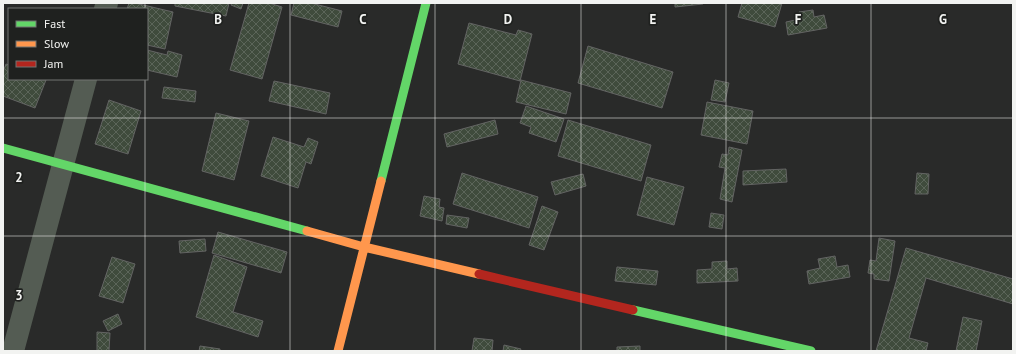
<svg xmlns="http://www.w3.org/2000/svg" width="1016" height="354" font-family="'PT Sans',sans-serif">
	<style>
		.building { fill: url(#building-cross-hatch); stroke: #636463 }
		.lines { fill: none; stroke-linecap: round; stroke-linejoin: round }
		.street { stroke: #545c53; stroke-width: 22 }
		.fast { stroke: #63d668; stroke-width: 9 }
		.slow { stroke: #ff974d; stroke-width: 9 }
		.jam { stroke: #b3261e; stroke-width: 9 }
		.grid { fill: none; stroke: #f2f3f1; stroke-width: 1; stroke-opacity: 0.55 }
		.grid-label { font-size: 13px; text-anchor: middle; font-weight: bold; fill: #f2f3f1; stroke: #1f211f; stroke-width: 3.5; stroke-linejoin: round; paint-order: stroke }
	</style>
	<defs>
		<pattern id="building-cross-hatch" width="8" height="8" patternUnits="userSpaceOnUse"><rect width="8" height="8" fill="#3f4b3c"/><path d="M0 0l8 8M0 8l8-8" fill="none" stroke="#5b6559"/></pattern>
	</defs>
	<rect width="100%" height="100%" fill="#292a29"/>
	<!-- building -->
	<path class="building" d="M129,3h6l38,9 -8,37 -18,-4v-36h-20z
		M175,3h54l-3,13 -51,-10z
		M232,3h11l-2,6 -10,-4z
		M249,3h20l13,4 -20,72 -32,-9z
		M294,3h17l31,8 -4,16 -47,-12z
		M675,3h28v1l-28,3z
		M742,3h40l-7,24 -37,-10z
		M813,10l1,7 10,-2 3,13 -39,7 -2,-13 14,-3 -1,-7z
		M469,23l47,12 2,-5 14,4 -12,47 -62,-17z
		M588,46l85,26 -11,36 -84,-25z
		M147,50l20,5 1,-4 14,4 -5,22 -30,-7z
		M6,64l3,1v14l37,1 -11,28 -32,-12v-24z
		M521,80l50,13 -5,21 -50,-12z
		M715,80l14,3 -4,19 -14,-2z
		M274,81l56,12 -4,21 -57,-13z
		M164,87l32,4 -1,11 -33,-4z
		M109,100l32,11 -13,43 -33,-10z
		M707,102l46,9 -6,33 -46,-9z
		M526,106l38,13 -8,23 -27,-9 2,-6 -11,-4z
		M216,113l33,8 -15,59 -32,-9z
		M495,120l3,14 -51,13 -3,-13z
		M568,120l83,25 -10,36 -83,-25z
		M273,137l31,10 4,-9 10,4 -7,22 -5,-2 -8,26 -37,-12z
		M729,147l13,3 -10,52 -12,-3 5,-31 -6,-1 3,-13 6,1z
		M786,169l1,13 -44,3v-14z
		M462,173l76,24 -9,31 -76,-24z
		M917,173l12,1 -1,20h-13z
		M583,174l3,12 -31,9 -4,-13z
		M647,177l37,10 -10,38 -37,-10z
		M424,196l16,3 -1,8 5,1 -2,13 -22,-5z
		M542,206l16,6 -14,38 -15,-5z
		M711,213l13,2 -2,14 -13,-2z
		M447,215l22,3 -2,10 -21,-4z
		M218,232l69,20 -6,21 -69,-20z
		M879,238l16,3 -6,40 -15,-2v-5l-6,-1 2,-13 6,1z
		M205,239l1,12 -26,2 -1,-12z
		M906,248l107,31v25l-87,-26 -17,60 19,5 -2,8h-50z
		M214,255l33,12 -14,45 30,9 -5,16 -62,-20z
		M835,256l2,11 11,-2 2,12 -41,7 -2,-13 13,-3 -2,-9z
		M112,257l23,7 -12,39 -24,-7z
		M727,261v8l10,-1 1,13 -41,2v-13l15,-1v-7z
		M617,267l41,4 -2,14 -41,-4z
		M118,314l4,10 -14,7 -5,-10z
		M963,317l19,4 -6,30h-20z
		M97,332l13,1 -1,18h-12z
		M474,338l19,2 -1,11h-20z
		M504,345l17,4 -1,2h-17z
		M200,346l20,3v2h-21z
		M640,346v5h-23v-4z"/>
	<g class="lines">
		<!-- street -->
		<path class="street" d="M105,9l2,-6
			M13,351l73,-272"/>
		<!-- fast -->
		<path class="fast" d="M3,148l304,83
			M381,181l45,-178
			M633,310l178,41"/>
		<!-- slow -->
		<path class="slow" d="M307,231l57,16 115,27
			M338,351l43,-170"/>
		<!-- jam -->
		<path class="jam" d="M479,274l154,36"/>
	</g>
	<!-- grid -->
	<path class="grid" d="M145,3v6M290,3v348M435,3v348M581,3v348M726,3v348M871,3v348M145,79v272M3,118h1010M3,236h1010"/>
	<g class="grid-label">
		<text x="218" y="24">B</text>
		<text x="363" y="24">C</text>
		<text x="508" y="24">D</text>
		<text x="653" y="24">E</text>
		<text x="798" y="24">F</text>
		<text x="943" y="24">G</text>
		<text x="19" y="182">2</text>
		<text x="19" y="300">3</text>
	</g>
	<!-- border -->
	<rect width="1016" height="354" fill="none" stroke="#f2f3f1" stroke-width="8"/>
	<!-- legend -->
	<rect x="8" y="8" width="140" height="72" fill="#1f211f" stroke="#737573"/>
	<rect x="16" y="21" width="20" height="6" fill="#63d668" stroke="#737573"/>
	<text x="44" y="28" font-size="12" fill="#f2f3f1">Fast</text>
	<rect x="16" y="41" width="20" height="6" fill="#ff974d" stroke="#737573"/>
	<text x="44" y="48" font-size="12" fill="#f2f3f1">Slow</text>
	<rect x="16" y="61" width="20" height="6" fill="#b3261e" stroke="#737573"/>
	<text x="44" y="68" font-size="12" fill="#f2f3f1">Jam</text>
</svg>
